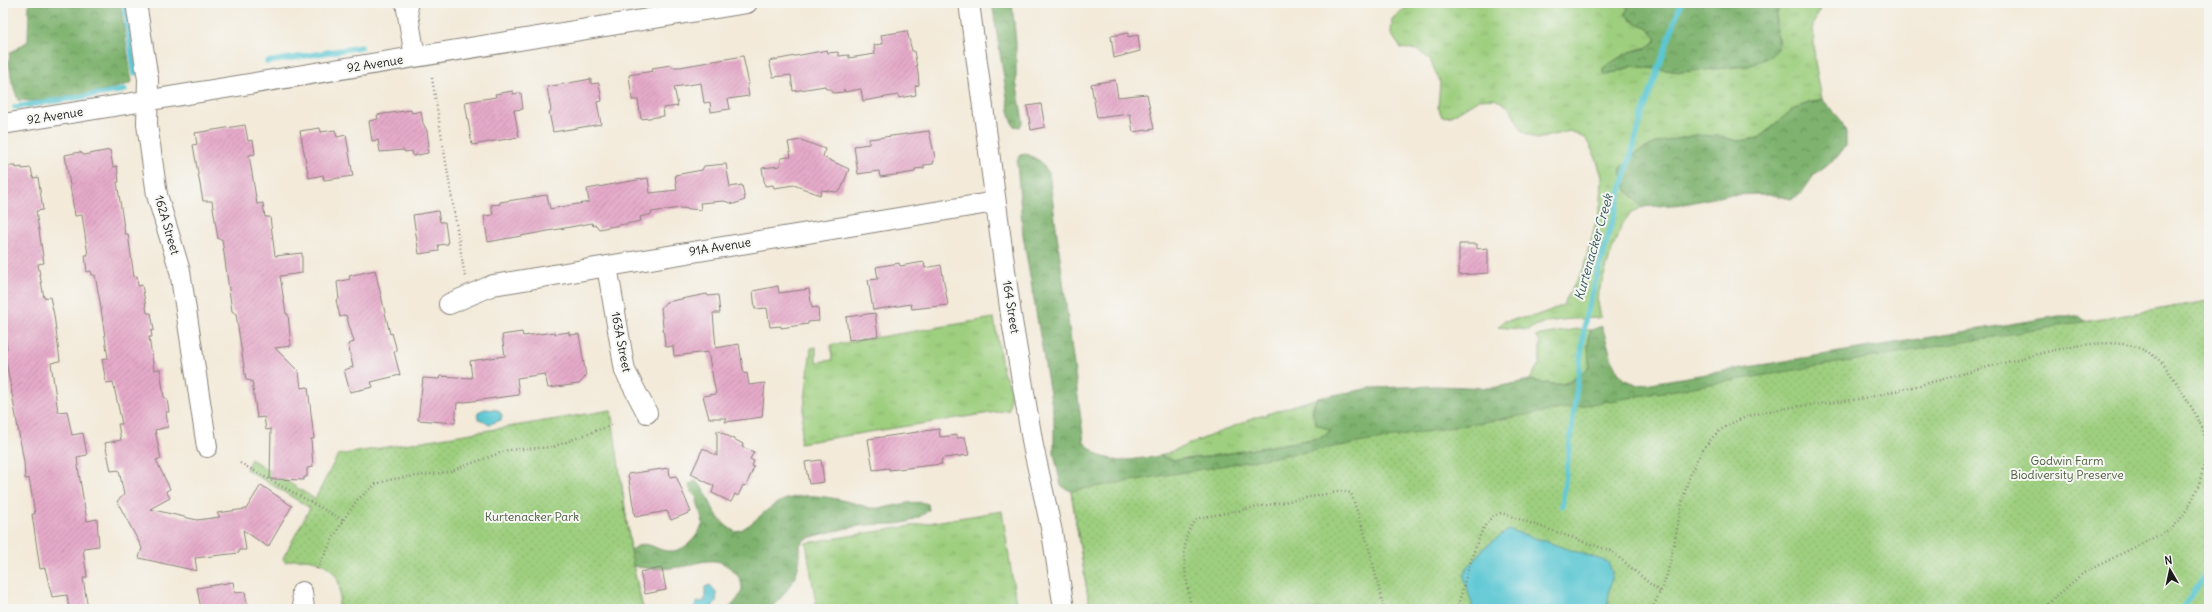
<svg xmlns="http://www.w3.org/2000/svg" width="2212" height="612" font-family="Delius,sans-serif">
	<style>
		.grass { fill: url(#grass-tufts); stroke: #5d764e }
		.forest { fill: url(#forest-crowns); stroke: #4d6745 }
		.park { fill: url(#park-dots); stroke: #5d764e }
		.water { fill: #5bc7d3; stroke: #3c7278 }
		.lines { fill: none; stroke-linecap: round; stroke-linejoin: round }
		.stream { stroke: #5bc7d3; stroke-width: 5.5 }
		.building { fill: url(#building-hatch) }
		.minor-casing { stroke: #88837a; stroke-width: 22 }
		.path { stroke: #88837a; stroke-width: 2.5; stroke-dasharray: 1 3; stroke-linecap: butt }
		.minor { stroke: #fff; stroke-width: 20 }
		.labels { text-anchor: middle; stroke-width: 4; stroke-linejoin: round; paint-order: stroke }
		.street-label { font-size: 12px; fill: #1c1c1c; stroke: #f6f6f2 }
		.park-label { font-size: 12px; fill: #4a5b3f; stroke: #f6f6f2 }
		.water-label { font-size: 13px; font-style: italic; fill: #32585c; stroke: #f6f6f2 }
	</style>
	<defs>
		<pattern id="grass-tufts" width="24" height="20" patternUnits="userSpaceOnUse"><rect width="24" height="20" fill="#9ecf7f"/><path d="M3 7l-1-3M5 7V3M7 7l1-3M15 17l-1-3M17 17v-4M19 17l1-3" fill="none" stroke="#88b16d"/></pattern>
		<pattern id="forest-crowns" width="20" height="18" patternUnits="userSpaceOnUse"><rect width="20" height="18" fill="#7eb26e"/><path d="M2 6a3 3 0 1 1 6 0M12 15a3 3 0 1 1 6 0" fill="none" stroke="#66905a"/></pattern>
		<pattern id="park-dots" width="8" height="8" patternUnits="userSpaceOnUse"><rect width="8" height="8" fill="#9ecf7f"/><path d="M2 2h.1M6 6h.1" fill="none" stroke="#88b16d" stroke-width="1.8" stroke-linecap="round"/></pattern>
		<pattern id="building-hatch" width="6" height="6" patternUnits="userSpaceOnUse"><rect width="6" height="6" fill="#e5aac9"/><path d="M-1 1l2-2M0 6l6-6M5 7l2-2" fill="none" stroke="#c492ac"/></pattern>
	</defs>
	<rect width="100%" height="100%" fill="#f6f6f2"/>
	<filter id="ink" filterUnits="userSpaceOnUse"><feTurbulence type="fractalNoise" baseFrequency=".025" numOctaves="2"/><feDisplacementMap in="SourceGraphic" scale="8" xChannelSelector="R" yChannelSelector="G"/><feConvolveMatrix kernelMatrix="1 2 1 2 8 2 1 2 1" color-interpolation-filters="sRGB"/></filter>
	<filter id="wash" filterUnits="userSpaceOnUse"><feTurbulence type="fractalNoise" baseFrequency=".012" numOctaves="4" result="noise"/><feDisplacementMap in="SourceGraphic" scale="16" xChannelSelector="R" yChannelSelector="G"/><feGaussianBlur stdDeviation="0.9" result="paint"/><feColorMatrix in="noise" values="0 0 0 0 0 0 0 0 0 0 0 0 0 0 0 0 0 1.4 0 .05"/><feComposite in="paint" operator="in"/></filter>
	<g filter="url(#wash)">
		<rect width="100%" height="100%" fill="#f3ead9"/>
		<!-- grass -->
		<path class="grass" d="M1412,3h220l-5,4 3,13 21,8 6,10c-7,13 -17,8 -27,15 -8,5 -16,15 -23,22l26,-9 48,6 98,-31c-5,-14 -4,-24 1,-38h44l-11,21 2,38 7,37 -14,4 -32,20 -17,15 -21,3 -21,-5 -90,54 15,17 -12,7 -7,9 -11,27 -15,48 4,20c-19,1 -59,0 -72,12l-31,-3 6,-6 31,-5 27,-10 21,-36 18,-67 1,-26 -6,-19 -10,-19 -16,-8 -33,8 -14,-7 -13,-24 -15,-10 -16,1 -28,17 -9,1 -4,-10 2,-25 -10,-22 -12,-10 -17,-2 -10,-14 1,-15z
			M994,318l9,54 8,16 -2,22 -209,33 11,-95 5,-1v15l16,-2 -1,-15z
			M1577,329l14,1 -3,8 1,29c-26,21 -26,19 -59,13l10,-18v-21l-5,-5z
			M1318,398l-5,7 -1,8 19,18 -12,7 -112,19 -34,3 -13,-4 94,-38z
			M1002,511l15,98h-200l-11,-66z"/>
		<!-- forest -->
		<path class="forest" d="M29,3h91l12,79c-9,7 -84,19 -98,19 -5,0 -11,-1 -16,-1l-6,-18 -3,-20 1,-9 18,-12z
			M992,3h20l4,39v39l7,40 -3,6 -6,-1 -4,-10z
			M1632,3h148c-3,9 -5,17 -4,27 0,7 3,12 2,19l-9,8 -21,9 -67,6 -48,-6 -26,9 -4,-2v-5c9,-6 18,-12 27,-16 12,-4 21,-2 27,-13 -11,-18 -22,-12 -32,-26z
			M1822,99l19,21 5,13v13l-9,11 -23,18 -13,19 -10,5 -22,-5 -42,1 -42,9 -43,3 -15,-17 -7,-21 16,-16 20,-10 39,-8 22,1 21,5 21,-3 35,-30z
			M1027,154l13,7 9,12 35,270 16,13 19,5 41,-5 13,4 34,-3 112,-19 12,-7 -15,-7c-4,-11 -5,-16 2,-26l53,-10 65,-2 56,2 38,-8 25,5 14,-2 20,-16 -1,-29 3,-8 11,-4 11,37 10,16 16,6 420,-69h20l8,6 122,-21 -1119,308 -19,-118 -10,-5 -7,-33v-35l-31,-183 -6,-73 3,-7z
			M617,469l4,10 10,72c11,-10 16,-7 28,-2 21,8 37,-8 44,-26l-7,-26 -5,-5 -2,-7 6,-4c18,12 13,37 41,51 19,-7 32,-27 48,-32 22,-8 47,-3 69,3 6,1 12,4 18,5 18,2 40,-10 57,-4l1,6c-25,21 -42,11 -70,16 -19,3 -37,8 -54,13l-5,6c2,28 -11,45 -30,64h-42c5,-5 13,-12 14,-20 1,-13 -15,-26 -26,-28 -11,-1 -20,2 -30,5 -17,3 -36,4 -53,0l10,43h-241z"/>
		<!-- park -->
		<path class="park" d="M2209,301v308h-1119l-19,-118z
			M611,410l22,156 10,43h-306c13,-37 -18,-58 -52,-47l-2,-4 27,-50 -64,-39 5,-10 64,40 23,-44z"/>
		<!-- water -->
		<path class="water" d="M485,409l13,1 4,5 -1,5 -11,4 -12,-5v-7z
			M1510,530l98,32 4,10 -5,37h-134l-9,-33 2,-8c7,-3 10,-11 15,-17 5,-5 23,-19 29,-21z
			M710,585l7,8 -1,9 -5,7h-17l2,-6 9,-2v-14z"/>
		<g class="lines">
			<!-- stream -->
			<path class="stream" d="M124,3l11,70
				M267,62l94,-15
				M15,107l110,-17
				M1562,506l24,-192 57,-201 38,-110
				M2182,609l27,-41"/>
		</g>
		<g id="blocks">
			<!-- building -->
			<path class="building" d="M907,31l5,20h2l4,22 1,12 -4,1 1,9 -17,3 -1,-3 -35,6 -2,-12 -16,3 -1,-3v3l-12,1 -1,-4h-5l-1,-3 -32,5 -2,-16 -18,2 -4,-16 58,-11 1,3 10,-1 1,4 10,-1v3l26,-4 -1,-9 9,-1 -2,-9z
				M1128,33v4l10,-2 2,16 -26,7 -3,-22z
				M743,56l6,28h-2l2,12 -21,3 2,10 -19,3 -1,-10 -6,1 -3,-20 -27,4 4,19 -15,2 1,8 -23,3 -3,-19h-6l-3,-25 24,-4 -1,-3 19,-3 1,2h8z
				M591,79v5l8,-1 3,18 -5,1 4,22 -48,8 -4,-20 2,-1 -4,-24z
				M1115,80l3,17 29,-3 7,35 -21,3 -3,-18 -33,4 -6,-34z
				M513,91v3l8,-1 2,16 -9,1 5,27 -47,8 -7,-43 31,-5 -1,-3z
				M1041,104l4,23 -14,3 -4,-24z
				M411,110l1,3 9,-2 2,12 4,8 2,15h-2l1,7 -15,3 -1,-5 -7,1 -1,-2 -24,2 -2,-12 -6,1 -3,-20 9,-2 -1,-4z
				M245,125l3,16 5,-1 2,14 -6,1 8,49 6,-1 2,14h5l5,39 27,-3v20l-22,3 6,38h2l3,32 -16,2 24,24 2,16 7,-1 6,52h-3l2,28 -6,1v9h-3v3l-34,-1 1,-50 -5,1 -2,-13 -7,1 -5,-37 -6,-1 -10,-66 -4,-3 -10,-72h-4l-6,-38h-9l-10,-56 4,-1 -2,-11z
				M320,128l1,4 14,-2 2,7 9,-2 7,41 -29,4 -1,-5 -14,3 -9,-47z
				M929,131l6,26 -2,7 -9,1v3l-9,1v3l-13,2 -22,3 -1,-6 -21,3 -4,-28 15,-2v-5z
				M801,140l24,9 -2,8 26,12 -8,21 -5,2 -14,-2 -2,5 -26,-10 -20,3 -1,-3 -8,1 -3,-18 18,-2 1,-8 10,-1 -3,-15z
				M110,150l3,17 4,-1 2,16h-2l8,52h3l6,43 3,-1 1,10 4,-1 5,28h4l3,17 -3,1 1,6h-3l5,33 6,-1 4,28 3,2 2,13h-3l2,15 -13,3 6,29 -5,1 14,29 -4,2 4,7 -20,11 47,11 23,-3 -3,-4 29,-4 15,-24 31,21 -24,41 -25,-17 3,20h-7v3l-44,5 2,13 -58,-13 3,-10 -25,-47 7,-6 -5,-25 -8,1 -6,-28 16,-3 -3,-16h4l-9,-42 -7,1 -4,-24 6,-1 -8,-56 -5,-27h-3l-1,-4 -4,1 -2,-17h3l-6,-40 -7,1 -10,-61 15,-3 4,3z
				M726,164l4,23 12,-2 3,15 -11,4 -10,-3 -24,2 1,7 -20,-2 -30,4 1,2 -12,3 1,4 -42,8 -3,-4 -3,1 -1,-3 -104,19 -4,-26 9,-1 -2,-10 9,-1v-2l47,-7 3,14 39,-7 -2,-13 61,-11 2,15 27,-3 -2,-15 27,-5 2,-4z
				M3,166h13v2l6,-1v2l9,-1 2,10 5,-1 5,33 -7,1 8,52 -6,1 6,34 6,-1 4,18 6,46 -9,2 7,49 9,-1 5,24 11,-2 4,22 -10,2 2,17 8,47 10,-2 2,27 -16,2 4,29 -4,1 5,31h-19l-2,-14 -15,2 -7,-29 -5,1 -8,-55h3l-6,-36 -4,1 -1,-17 -20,-113h3l-4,-30z
				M438,211l2,11h5l3,22 -10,1 1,6 -20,3 -6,-39z
				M1459,244h18v5l11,-1v25l-29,2z
				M924,262l1,6 16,-3 7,40 -36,4 -1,-5 -38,6 -5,-30 10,-1 -2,-12 23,-4 1,3z
				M375,270l15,64 2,-1 5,18 -3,1 6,23 -29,7 2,5 -23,5 -6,-22 9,-3 -5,-23 6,-2 -8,-27 -6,2 -4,-17 3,-1 -2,-17 13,-3 -1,-3z
				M778,286l1,7 30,-4 3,19 6,-1 1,14 -11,1v2l-27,4v-2l-11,1 -3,-19 -12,1 -2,-18z
				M707,294l1,2 10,-1 2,18h-7l3,35 23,-4 4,25 1,5 3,-1 2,12 16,-2 -3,34 -37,5 2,-4h-18l-6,-22 13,-2 -8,-42 -34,4 -1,-10 -6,1 -2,-2 -4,-37 5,-6z
				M875,313l3,23 -29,4 -3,-23z
				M522,332l1,4 32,-4v2l14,-2v3l10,-1 7,42 -7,8 -31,4 -3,-14 -28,4 2,17 -62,8 -2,20 -37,-3 5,-42 16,1 1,-3 32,2 -2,-17 35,-5 -3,-21z
				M939,429l1,8 17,-2v3l8,-1 4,18 -25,3 -3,2 1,4 -53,6v-2l-16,2 -5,-31z
				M717,430l26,14 -1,3 12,5 -4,7 4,2 -2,5 2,1 -8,19 -3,-1 -5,11 -3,-2 -4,8 -19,-9 2,-7 -23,-12 12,-26 14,8z
				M821,460l3,22 -15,2 -4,-22z
				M669,468l1,9 6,-1 15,36 -20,8 -4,-9 -32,6 -7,-43z
				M662,568l4,22 -21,4 -5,-22z
				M233,582l2,11 10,-1 3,17h-47l-4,-21z"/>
		</g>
	</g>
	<g filter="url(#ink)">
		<use href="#blocks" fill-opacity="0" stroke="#88837a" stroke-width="1"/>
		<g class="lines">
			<defs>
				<path id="minor" d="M136,3l12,76 -1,45 10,71 23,76 27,176
					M406,3l9,54
					M969,3l42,312 22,131 19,86 12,77
					M3,124l744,-121
					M607,266l18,105 22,42
					M449,304l44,-19 502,-83
					M302,592l2,17"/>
			</defs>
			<!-- minor casing -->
			<use href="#minor" class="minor-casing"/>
			<!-- path -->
			<path class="path" d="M432,78l33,199
				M240,463l103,57
				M317,569l26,-49 14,-20 19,-16 17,-5 55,-7 60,-22 45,-3 61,-23
				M1191,609c-3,-27 -17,-72 8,-91l143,-27 9,2 17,51 16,65
				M1457,609c6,-20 19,-76 33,-90 3,-3 6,-4 11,-6l110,38 49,41
				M1652,609c6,-13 13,-25 16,-39 13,-46 12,-102 49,-137 31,-28 106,-27 147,-35 45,-9 90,-22 135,-34 37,-9 99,-29 137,-17 7,2 16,7 22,12 13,12 39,55 45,71 9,31 -9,78 -32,99l-88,44 -41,36"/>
			<!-- minor -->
			<use href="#minor" class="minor"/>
		</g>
	</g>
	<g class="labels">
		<!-- street labels -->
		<g class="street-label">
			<text transform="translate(375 64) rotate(-9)" y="4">92 Avenue</text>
			<text transform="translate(55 116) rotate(-9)" y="4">92 Avenue</text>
			<text transform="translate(167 225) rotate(74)" y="4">162A Street</text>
			<text transform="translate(720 247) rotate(-9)" y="4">91A Avenue</text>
			<text transform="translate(1011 307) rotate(81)" y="4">164 Street</text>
			<text transform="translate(621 342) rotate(79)" y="4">163A Street</text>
		</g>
		<!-- park labels -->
		<g class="park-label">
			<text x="2067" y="465">Godwin Farm<tspan x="2067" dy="14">Biodiversity Preserve</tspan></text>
			<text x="532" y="521">Kurtenacker Park</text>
		</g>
		<!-- water labels -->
		<g class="water-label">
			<text transform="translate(1593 247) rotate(-74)" y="5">Kurtenacker Creek</text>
		</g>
	</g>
	<!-- margin -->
	<rect width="2212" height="612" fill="none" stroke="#f6f6f2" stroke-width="16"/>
	<!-- north arrow -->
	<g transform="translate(2170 570) rotate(351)" stroke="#f6f6f2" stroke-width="3" paint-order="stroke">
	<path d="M0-3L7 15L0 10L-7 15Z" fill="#1c1c1c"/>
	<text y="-6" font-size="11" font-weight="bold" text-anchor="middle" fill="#1c1c1c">N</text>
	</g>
</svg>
